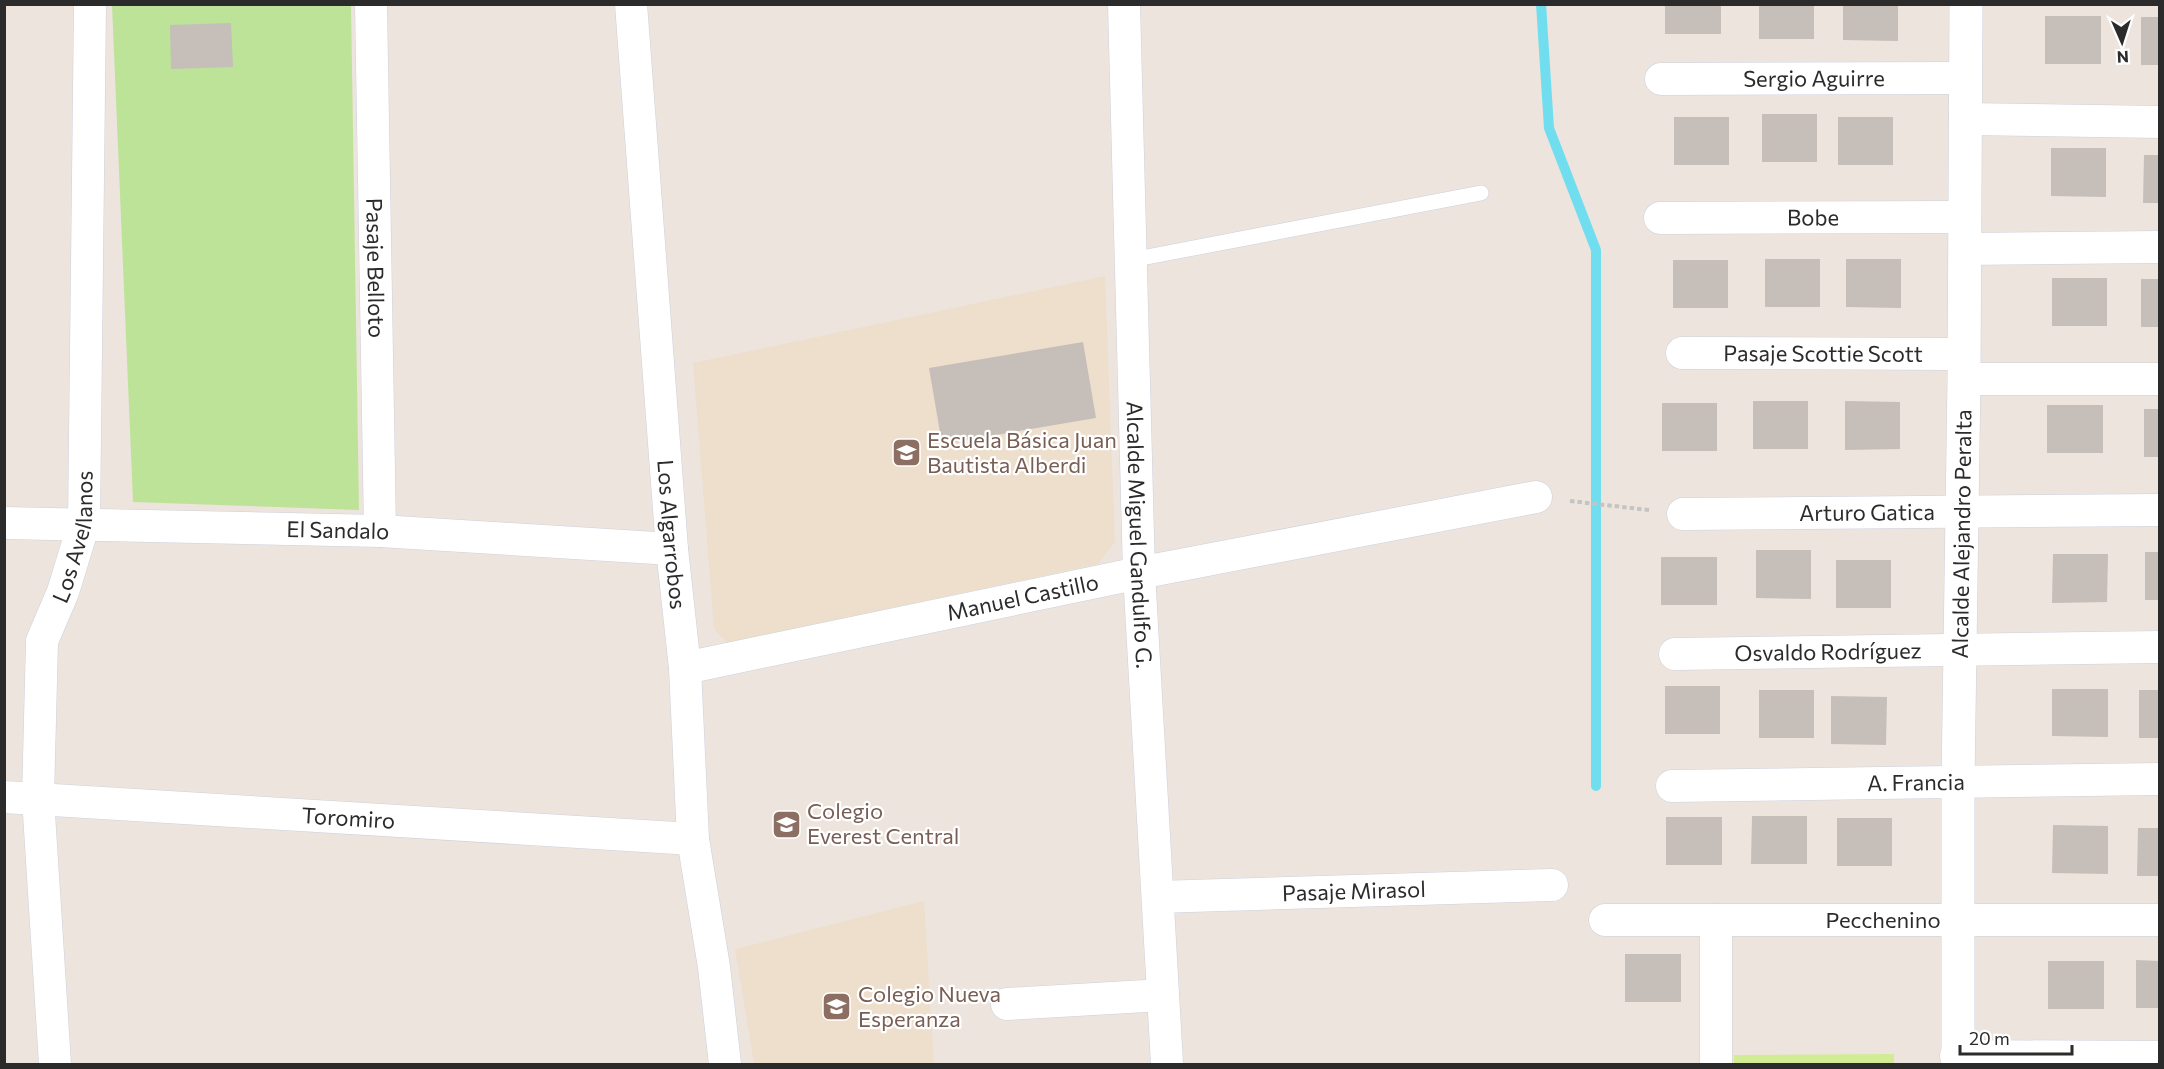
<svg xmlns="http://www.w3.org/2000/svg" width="2164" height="1069" font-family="Commissioner,sans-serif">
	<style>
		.education { fill: #eedfcc }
		.green { fill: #bde399 }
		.pitch { fill: #d2eb95 }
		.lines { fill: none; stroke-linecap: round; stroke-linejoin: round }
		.stream { stroke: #70deef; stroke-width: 10 }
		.building { fill: #c5beb9 }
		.service-casing { stroke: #cbd1dc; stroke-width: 16 }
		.minor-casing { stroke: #cbd1dc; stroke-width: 33 }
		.tertiary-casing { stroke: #cbd1dc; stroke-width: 34 }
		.path { stroke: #c4c4c4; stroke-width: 4; stroke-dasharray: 4.5 3; stroke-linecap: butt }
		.service { stroke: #fff; stroke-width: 15 }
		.minor { stroke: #fff; stroke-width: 32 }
		.tertiary { stroke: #fff; stroke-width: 33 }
		.labels { text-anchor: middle; stroke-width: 4.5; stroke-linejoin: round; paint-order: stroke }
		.street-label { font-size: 22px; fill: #2b2b2b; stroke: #fff }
		.education-label { font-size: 22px; fill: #785e54; stroke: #fff; text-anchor: start }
	</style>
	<rect width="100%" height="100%" fill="#ede4dd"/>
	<!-- education -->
	<path class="education" d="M1105,276l10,266 -17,22 -371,79 -13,-14 -21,-266z
		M924,901l10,163h-180l-19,-115z"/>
	<!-- green -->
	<path class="green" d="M112,5h239l8,505 -226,-8z"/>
	<!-- pitch -->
	<path class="pitch" d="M1894,1054v10h-160v-9z"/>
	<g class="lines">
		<!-- stream -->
		<path class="stream" d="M1541,4l8,124 47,122v536"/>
	</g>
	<!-- building -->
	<path class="building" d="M1665,4h56v30h-56z
		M1759,4h55v35h-55z
		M1843,4h55v37l-55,-1z
		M2045,16h56v48h-56z
		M2141,17h19v48h-19z
		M231,23l2,44 -62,2 -1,-44z
		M1762,114h55v48h-55z
		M1674,117h55v48h-55z
		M1838,117h55v48h-55z
		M2051,148h55v49l-55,-1z
		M2144,155h16v48h-17z
		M1765,259h55v48h-55z
		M1846,259h55v49l-55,-1z
		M1673,260h55v48h-55z
		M2052,278h55v48h-55z
		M2141,279h19v48h-19z
		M1083,342l13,76 -154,26 -13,-76z
		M1753,401h55v48h-55z
		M1845,401l55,1v47l-55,1z
		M1662,403h55v48h-55z
		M2047,405h56v48h-56z
		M2144,409h16v48h-16z
		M1756,550h55v49l-55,-1z
		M2145,552h15v48h-15z
		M2053,554h55l-1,48 -55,1z
		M1661,557h56v48h-56z
		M1836,560h55v48h-55z
		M1665,686h55v48h-55z
		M2052,689h56v48l-56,-1z
		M1759,690h55v48h-55z
		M2139,690h21v48h-21z
		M1831,696l56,1 -1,48 -55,-1z
		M1752,816h55v48h-56z
		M1666,817h56v48h-56z
		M1837,818h55v48h-55z
		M2053,825l55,1v48l-56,-1z
		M2138,828h22v48h-23z
		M1625,954h56v48h-56z
		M2136,960l24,1v47h-24z
		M2048,961h56v48h-56z"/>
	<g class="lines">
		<defs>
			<path id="service" d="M1131,260l350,-67"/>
			<g id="minor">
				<path id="s1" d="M371,4l9,527"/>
				<path id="s2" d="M631,4l41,545 13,119 8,171 21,128 11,97"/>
				<path id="s3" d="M1124,4l15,569 28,491"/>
				<path id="s4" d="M1661,79l305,-1"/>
				<path d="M1965,119l195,3"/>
				<path id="s5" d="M1660,218l305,-1"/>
				<path d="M1965,249l195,-2"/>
				<path id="s6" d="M1682,353l282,1"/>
				<path d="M1964,379h196"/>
				<path id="s7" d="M1683,514l477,-4"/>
				<path id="s8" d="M4,523l376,8 292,18"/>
				<path id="s9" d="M1675,654l485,-7"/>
				<path id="s10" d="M685,668l454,-95 397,-76"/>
				<path id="s11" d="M1672,786l488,-7"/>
				<path id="s12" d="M4,797l689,42"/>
				<path id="s13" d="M1158,897l394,-12"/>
				<path id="s14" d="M1605,920h555"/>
				<path d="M1007,1004l156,-9"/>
				<path d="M1956,1056l204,1"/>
				<path id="s15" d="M55,1064l-17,-266 4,-157 21,-49 21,-69 6,-519"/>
				<path d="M1716,1064v-144"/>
			</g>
			<g id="tertiary">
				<path id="s16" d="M1958,1064v-281l6,-404 2,-375"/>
			</g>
		</defs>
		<!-- service casing -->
		<use href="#service" class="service-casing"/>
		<!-- minor casing -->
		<use href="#minor" class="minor-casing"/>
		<!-- tertiary casing -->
		<use href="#tertiary" class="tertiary-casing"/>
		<!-- path -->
		<path class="path" d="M1570,501l79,9"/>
		<!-- service -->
		<use href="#service" class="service"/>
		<!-- minor -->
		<use href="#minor" class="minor"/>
		<!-- tertiary -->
		<use href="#tertiary" class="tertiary"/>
	</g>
	<!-- icons -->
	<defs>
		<symbol id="school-square" viewBox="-11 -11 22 22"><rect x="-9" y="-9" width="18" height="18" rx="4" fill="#8d6e63" stroke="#fff"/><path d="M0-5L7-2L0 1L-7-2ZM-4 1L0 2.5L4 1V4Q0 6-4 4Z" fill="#fff"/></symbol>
	</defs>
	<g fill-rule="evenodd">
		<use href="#school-square" x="890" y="436" width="33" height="33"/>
		<use href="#school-square" x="770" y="808" width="33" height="33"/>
		<use href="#school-square" x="820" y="990" width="33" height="33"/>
	</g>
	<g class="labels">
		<!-- street labels -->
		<g class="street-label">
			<text dy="8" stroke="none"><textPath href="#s4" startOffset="153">Sergio Aguirre</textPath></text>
			<text dy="8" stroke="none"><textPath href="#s5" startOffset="153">Bobe</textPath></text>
			<text dy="8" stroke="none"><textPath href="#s1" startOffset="264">Pasaje Belloto</textPath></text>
			<text dy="8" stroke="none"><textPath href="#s6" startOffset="141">Pasaje Scottie Scott</textPath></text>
			<text dy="8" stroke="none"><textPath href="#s7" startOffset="184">Arturo Gatica</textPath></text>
			<text dy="8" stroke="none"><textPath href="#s8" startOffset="334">El Sandalo</textPath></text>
			<text dy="8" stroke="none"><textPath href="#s2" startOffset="532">Los Algarrobos</textPath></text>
			<text dy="8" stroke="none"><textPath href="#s3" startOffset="531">Alcalde Miguel Gandulfo G.</textPath></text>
			<text dy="8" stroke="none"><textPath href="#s16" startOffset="530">Alcalde Alejandro Peralta</textPath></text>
			<text dy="8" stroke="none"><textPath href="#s15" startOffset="534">Los Avellanos</textPath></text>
			<text dy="8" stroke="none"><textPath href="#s10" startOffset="345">Manuel Castillo</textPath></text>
			<text dy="8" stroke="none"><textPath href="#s9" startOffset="153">Osvaldo Rodríguez</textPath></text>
			<text dy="8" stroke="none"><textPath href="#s11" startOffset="244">A. Francia</textPath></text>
			<text dy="8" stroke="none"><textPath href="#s12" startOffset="345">Toromiro</textPath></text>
			<text dy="8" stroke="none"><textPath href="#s13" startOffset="196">Pasaje Mirasol</textPath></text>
			<text dy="8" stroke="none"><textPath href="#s14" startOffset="278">Pecchenino</textPath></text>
		</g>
		<!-- education labels -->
		<g class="education-label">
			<text x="927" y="448">Escuela Básica Juan<tspan x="927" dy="25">Bautista Alberdi</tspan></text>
			<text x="807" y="819">Colegio<tspan x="807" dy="25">Everest Central</tspan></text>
			<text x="858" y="1002">Colegio Nueva<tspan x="858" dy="25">Esperanza</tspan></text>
		</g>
	</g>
	<!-- border -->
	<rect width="2164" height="1069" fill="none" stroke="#2b2b2b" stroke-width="12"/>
	<!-- north arrow -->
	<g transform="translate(2122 42) rotate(177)" stroke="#ffffff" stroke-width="4.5" paint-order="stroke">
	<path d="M0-4.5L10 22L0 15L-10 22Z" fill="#2b2b2b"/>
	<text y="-9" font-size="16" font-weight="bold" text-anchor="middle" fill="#2b2b2b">N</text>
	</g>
	<!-- scale -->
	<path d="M1960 1045v9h112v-9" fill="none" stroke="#2b2b2b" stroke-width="3"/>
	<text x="1969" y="1045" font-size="18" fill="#2b2b2b" stroke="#ffffff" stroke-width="4.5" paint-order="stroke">20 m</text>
</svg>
